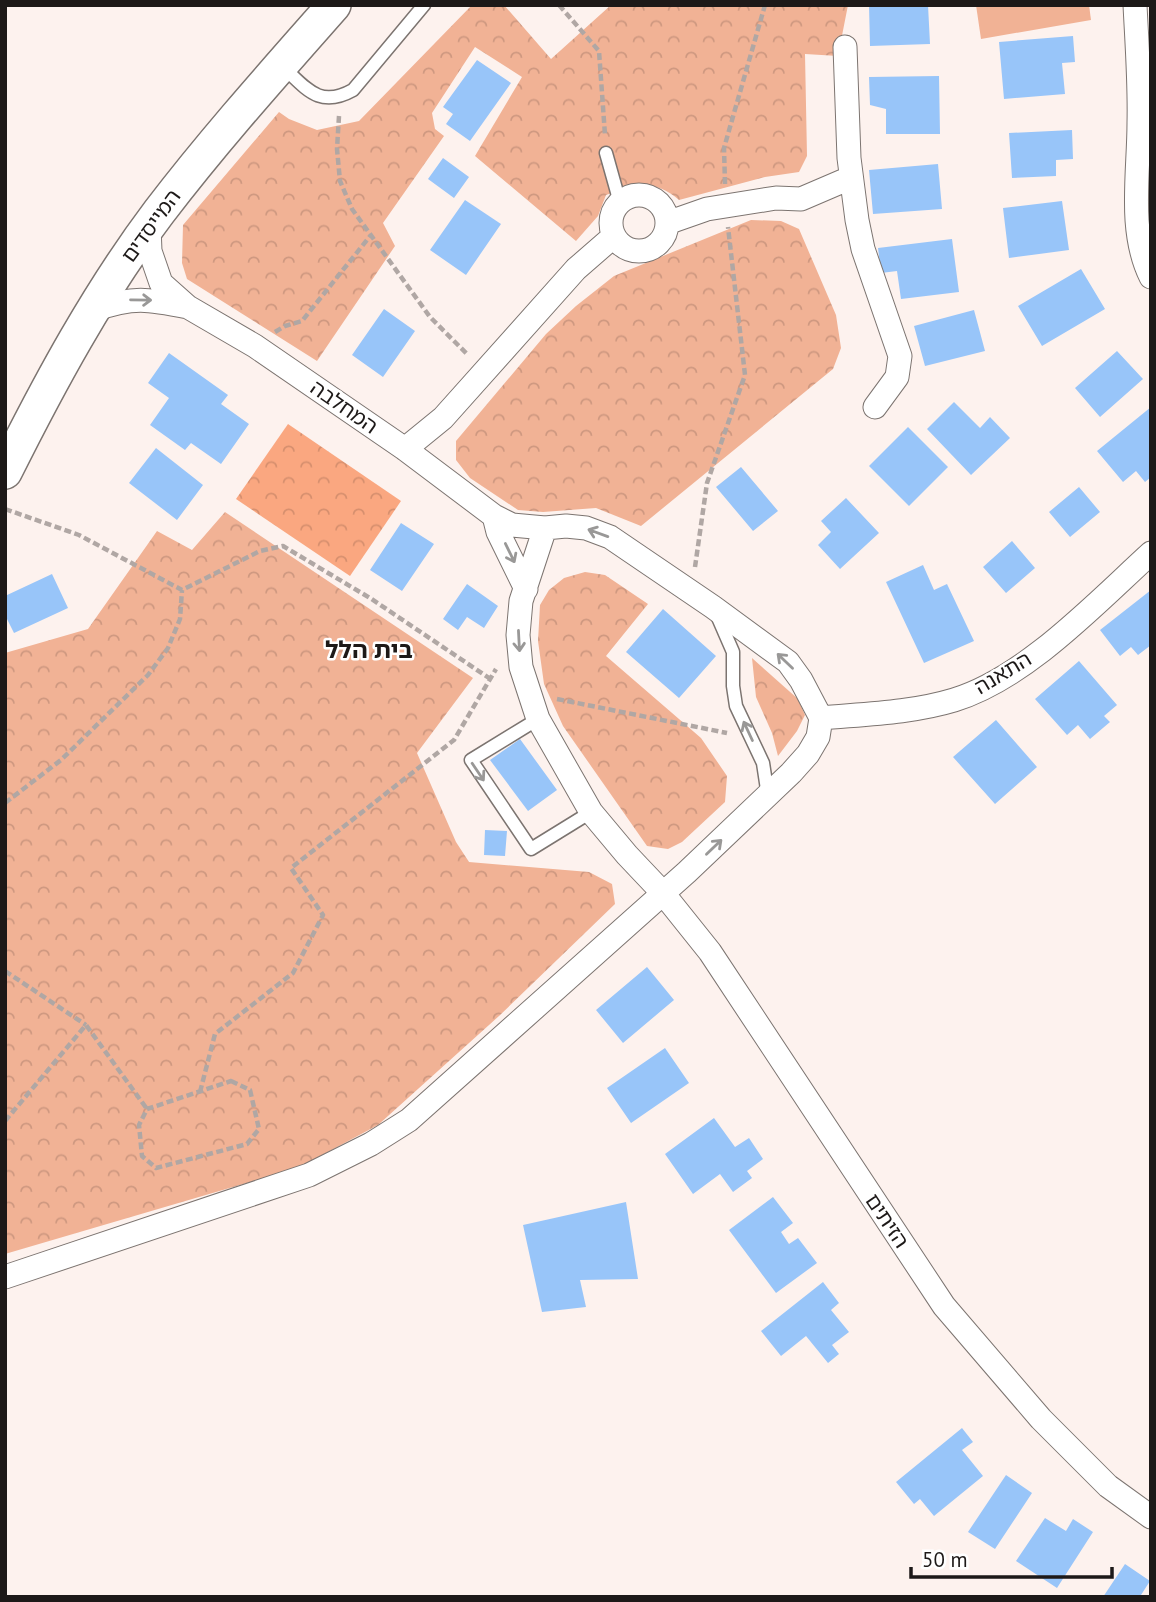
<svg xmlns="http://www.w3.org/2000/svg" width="1156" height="1602" font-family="'PT Sans','Noto Sans Hebrew',sans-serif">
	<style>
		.green { fill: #f1b295 }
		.forest { fill: url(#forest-crowns) }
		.park { fill: url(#park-crowns) }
		.building { fill: #98c5f9 }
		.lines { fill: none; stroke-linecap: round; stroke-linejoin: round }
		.service-casing { stroke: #7c7470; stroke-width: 15 }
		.minor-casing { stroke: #7c7470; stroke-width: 25 }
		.secondary-casing { stroke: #7c7470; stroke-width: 36 }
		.path { stroke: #b0a7a4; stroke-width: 4.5; stroke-dasharray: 7 3.5; stroke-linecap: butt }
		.service { stroke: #fff; stroke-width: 12 }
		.minor { stroke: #fff; stroke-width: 23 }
		.secondary { stroke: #fff; stroke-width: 33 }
		.oneway { stroke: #999897 }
		.labels { text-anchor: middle; stroke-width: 5; stroke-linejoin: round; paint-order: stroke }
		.street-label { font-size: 21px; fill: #1d1918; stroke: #fff }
		.quarter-label { font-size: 24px; font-weight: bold; fill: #1d1918; stroke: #fff }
	</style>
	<defs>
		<pattern id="forest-crowns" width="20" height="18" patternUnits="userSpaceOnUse" patternTransform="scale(1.75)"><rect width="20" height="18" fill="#faa780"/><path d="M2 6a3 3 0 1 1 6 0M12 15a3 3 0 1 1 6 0" fill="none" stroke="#d68f6e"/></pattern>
		<pattern id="park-crowns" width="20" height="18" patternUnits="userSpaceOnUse" patternTransform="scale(1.75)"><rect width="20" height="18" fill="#f1b295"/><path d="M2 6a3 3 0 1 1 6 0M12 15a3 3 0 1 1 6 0" fill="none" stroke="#ce9880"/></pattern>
	</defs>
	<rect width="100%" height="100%" fill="#fdf2ee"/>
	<!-- green -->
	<path class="green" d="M976,5h113l2,15 -110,19z"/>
	<!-- forest -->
	<path class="forest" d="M288,424l113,77 -51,75 -114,-77z"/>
	<!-- park -->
	<path class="park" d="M472,5h32l47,54 60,-54h237l-10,51 -33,-2 2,102 -8,16 -34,5 -86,23c-25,-22 -45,-15 -73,-5l-8,21 -22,25 -101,-85 47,-79 -47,-30 -43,66 3,16 9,7 -61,87 12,23 -78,115 -130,-82 -5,-16 1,-38 96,-113 10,7 28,11 42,-9z
		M751,220l30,1 18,8 37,86 5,33 -8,21 -192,157 -45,-18 -53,4 -25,-2 -48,-32 -14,-18v-19l90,-107 30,-28 38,-30z
		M225,512l248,166 -56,75 39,89 13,20 120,10 23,12 3,20 -116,112 -121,109 -80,43 -293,86v-601l83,-24 69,-98 35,19z
		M585,572l20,3 43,29 -42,52 95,82 26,38 -2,26 -43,40 -14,7 -21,-3 -84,-120 -19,-42 -6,-43 2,-36 9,-15 15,-12z
		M752,658l46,41 7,16 -8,16 -19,25 -6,-23 -16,-36z"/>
	<!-- building -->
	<path class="building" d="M869,5h59l2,39 -60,2z
		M1073,36l2,26 -13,1 3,31 -61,5 -5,-57z
		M477,60l34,23 -41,58 -24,-17 7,-10 -10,-7z
		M939,76l1,58h-54v-25l-16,-4 -1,-28z
		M1072,130l1,29 -17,1v16l-44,2 -3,-45z
		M443,158l26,19 -15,21 -26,-19z
		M938,164l4,45 -69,5 -4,-44z
		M465,200l36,24 -35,51 -36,-25z
		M1062,201l7,49 -60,8 -6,-50z
		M952,239l7,53 -58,7 -4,-28 -16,2 -3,-25z
		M1081,269l24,40 -63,37 -24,-40z
		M384,309l31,22 -32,46 -31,-22z
		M974,310l11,41 -60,15 -11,-40z
		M1117,351l26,28 -43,38 -25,-29z
		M169,353l59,42 -7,9 28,20 -28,40 -30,-21 -6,7 -35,-25 19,-27 -21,-15z
		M954,402l26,26 10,-11 20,21 -39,37 -44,-46z
		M1151,407v70l-6,5 -9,-11 -13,11 -26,-31z
		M908,427l40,40 -39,39 -40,-40z
		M156,448l47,37 -26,35 -48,-37z
		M741,467l37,44 -25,20 -37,-44z
		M1079,487l21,25 -30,25 -21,-25z
		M846,498l33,35 -39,36 -22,-24 13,-13 -10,-11z
		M401,523l33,21 -32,47 -32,-21z
		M1012,541l23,27 -29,25 -23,-26z
		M923,565l11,25 13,-6 27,57 -50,22 -38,-81z
		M52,574l16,34 -54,25 -9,-18v-19z
		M467,584l31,22 -14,22 -17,-11 -9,13 -15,-11z
		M1151,590v55l-13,10 -7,-8 -11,9 -20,-26z
		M663,609l53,47 -37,42 -53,-46z
		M1079,661l38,44 -13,11 6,6 -20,17 -12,-14 -11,10 -32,-36z
		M996,720l41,47 -42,37 -42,-47z
		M520,739l37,51 -29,21 -38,-51z
		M485,830l22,1 -2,25 -21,-1z
		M647,967l27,33 -51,43 -27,-33z
		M665,1048l24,35 -58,40 -24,-35z
		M714,1118l21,29 14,-9 14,21 -16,12 5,7 -19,14 -13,-18 -27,20 -28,-40z
		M773,1197l20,26 -12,9 8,12 9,-6 19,25 -41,30 -47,-63z
		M626,1202l12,77 -58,1 6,27 -44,5 -19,-87z
		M823,1282l16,21 -8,7 18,22 -17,13 7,9 -11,9 -22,-27 -25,20 -20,-25z
		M962,1428l11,14 -11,8 21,26 -49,40 -14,-17 -6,5 -18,-22z
		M1006,1475l26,18 -37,56 -27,-17z
		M1045,1518l21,13 7,-12 20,13 -36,56 -41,-27z
		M1125,1564l25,17 -9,14 2,2h-40z"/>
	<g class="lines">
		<defs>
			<path id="service" d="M282,66c24,22 37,43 71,24l71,-85
				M606,153l14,50
				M716,613l17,39v34l3,20 27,57 5,33
				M538,719l-67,41 60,89 60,-37"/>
			<path id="minor" d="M1135,5c2,40 5,79 4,118 0,50 -11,108 12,154
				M845,47l4,111 8,62 6,29 37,107 -3,21 -22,30
				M611 223a28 28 0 1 1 56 0a28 28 0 1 1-56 0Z
				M667,223l40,-14 69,-11 25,1 49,-21
				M149,227l1,24 11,32 27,24 67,39 150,103 89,67 18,9 33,3
				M94,310c39,-14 54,-11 94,-3
				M405,449l38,-31 133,-149 38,-33
				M494,516l4,16 28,57
				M821,718l-20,-38 -13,-18 -75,-55 -103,-70 -24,-9 -20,-2 -21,2 -24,73 -3,34 3,32 17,52 53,93 36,43 35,37 48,60 234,354 97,113 67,67 43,31
				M821,718c44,-4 90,-5 133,-18 72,-22 142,-97 197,-147
				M5,1277l304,-102 62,-31 38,-24 278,-248 104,-99 17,-19 10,-17 3,-19"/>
			<path id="secondary" d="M5,472c45,-90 93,-179 154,-260 55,-72 115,-139 175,-207"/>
		</defs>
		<!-- service casing -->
		<use href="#service" class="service-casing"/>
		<!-- minor casing -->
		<use href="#minor" class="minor-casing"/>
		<!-- secondary casing -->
		<use href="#secondary" class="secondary-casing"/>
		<!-- path -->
		<path class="path" d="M559,5l40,46 6,84
			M339,116l-2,33 3,32 12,28 78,108 37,37
			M725,184l-1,-36 41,-143
			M275,332l10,-6 17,-5 69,-86
			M5,509l74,26 103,55 78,-39 23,-5 87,52 119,80
			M695,567l12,-84 38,-108 -17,-148
			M557,699l170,34
			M5,803l56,-43 87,-85 20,-27 12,-29 2,-29
			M5,971l81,54
			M231,1081l19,9 9,39 -12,15 -91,24 -14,-12 -3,-31 8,-16z
			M200,1092l15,-58 78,-61 30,-58 -32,-47 163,-128 42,-71
			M5,1121l81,-96 61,84"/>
		<!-- service -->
		<use href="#service" class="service"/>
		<!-- minor -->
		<use href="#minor" class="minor"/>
		<!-- secondary -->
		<use href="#secondary" class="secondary"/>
	</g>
	<!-- one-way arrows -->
	<defs><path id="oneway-shaft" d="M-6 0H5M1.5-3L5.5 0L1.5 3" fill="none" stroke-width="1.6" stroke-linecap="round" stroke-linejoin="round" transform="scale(1.75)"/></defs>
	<g class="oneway">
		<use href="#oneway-shaft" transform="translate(141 300) rotate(1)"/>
		<use href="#oneway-shaft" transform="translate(598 533) rotate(-160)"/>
		<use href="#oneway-shaft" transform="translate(510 553) rotate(64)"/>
		<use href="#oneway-shaft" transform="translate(519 641) rotate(87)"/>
		<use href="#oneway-shaft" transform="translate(785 661) rotate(-136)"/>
		<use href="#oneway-shaft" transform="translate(748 731) rotate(-115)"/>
		<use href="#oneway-shaft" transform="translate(478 772) rotate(56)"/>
		<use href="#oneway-shaft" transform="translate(714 847) rotate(-44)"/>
	</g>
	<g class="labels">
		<!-- street labels -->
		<g class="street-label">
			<text transform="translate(151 226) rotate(-54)" y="7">המייסדים</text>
			<text transform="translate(344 407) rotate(35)" y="7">המחלבה</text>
			<text transform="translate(1003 673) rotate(-31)" y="7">התאנה</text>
			<text transform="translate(887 1221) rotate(56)" y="7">הזיתים</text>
		</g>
		<!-- quarter labels -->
		<g class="quarter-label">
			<text x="369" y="658">בית הלל</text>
		</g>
	</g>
	<!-- border -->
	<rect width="1156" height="1602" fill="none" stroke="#1d1918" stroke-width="14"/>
	<!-- scale -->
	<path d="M911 1567v10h201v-10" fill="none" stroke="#1d1918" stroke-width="3.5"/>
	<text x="922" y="1567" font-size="21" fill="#1d1918" stroke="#ffffff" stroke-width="5" paint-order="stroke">50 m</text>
</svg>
